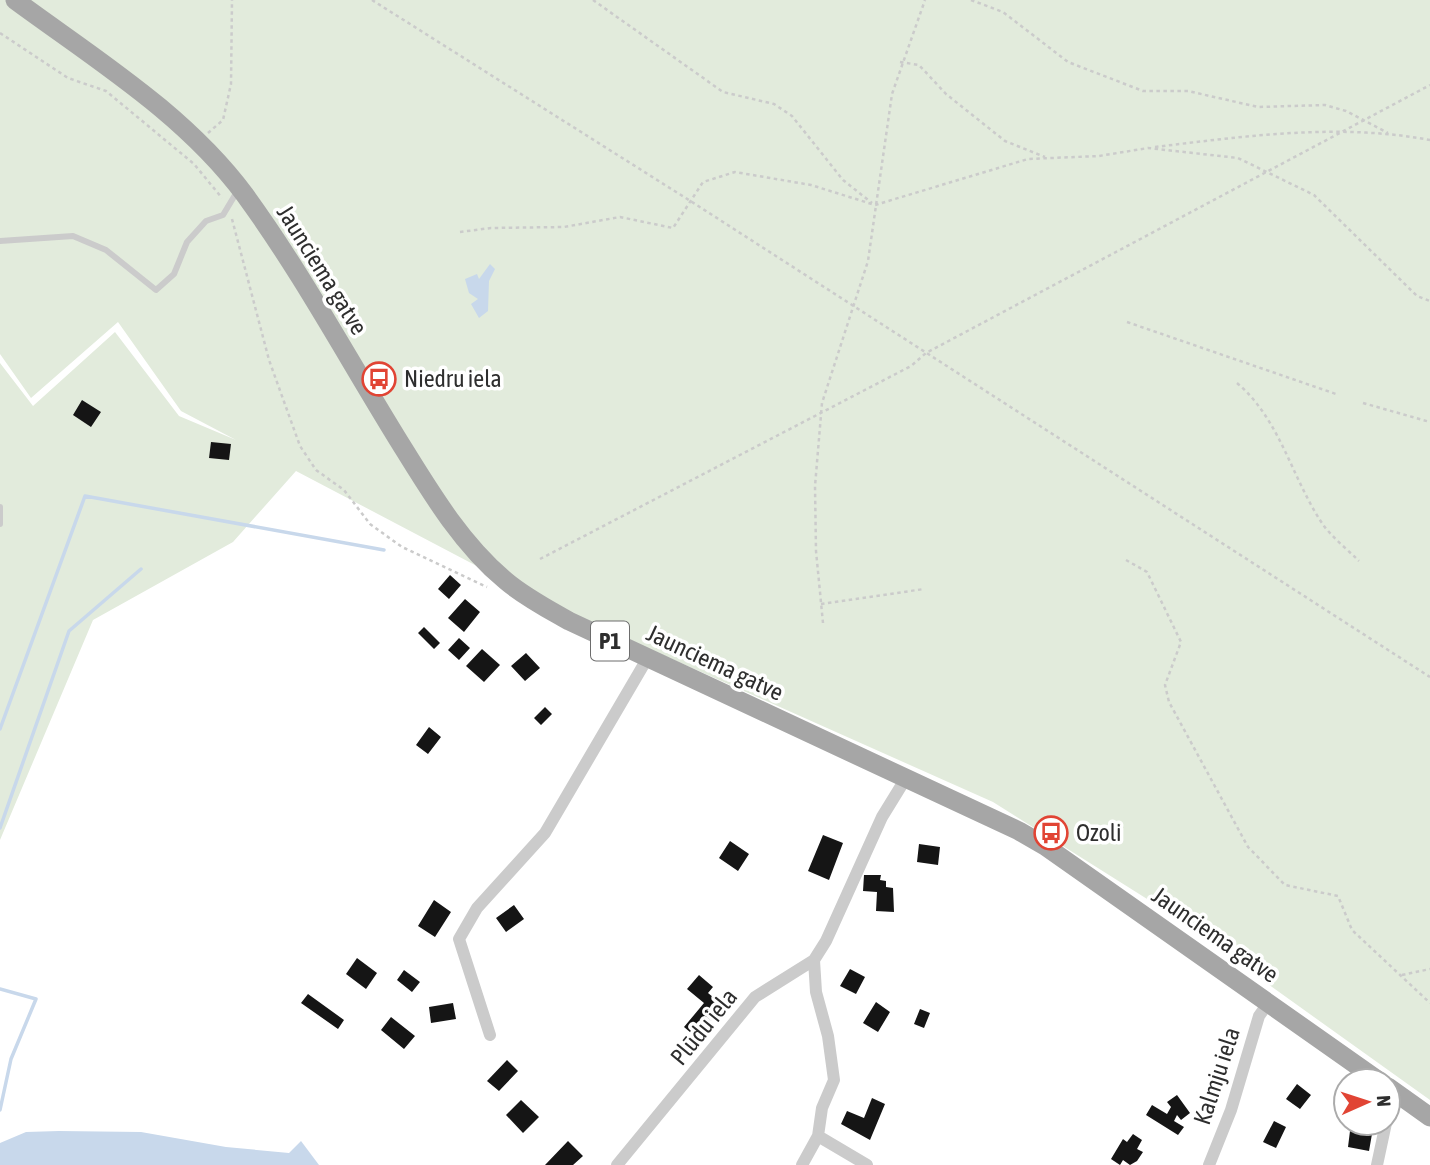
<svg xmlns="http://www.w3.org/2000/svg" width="1430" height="1165" font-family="'Asap Condensed',sans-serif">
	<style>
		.green { fill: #e2ebdc }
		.water { fill: #c8d8eb }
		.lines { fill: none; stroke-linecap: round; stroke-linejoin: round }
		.stream { stroke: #c8d8eb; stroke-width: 3.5 }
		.building { fill: #151515 }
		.path { stroke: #cbcbcb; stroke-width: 2.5; stroke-dasharray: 3.5 3.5; stroke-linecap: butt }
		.service { stroke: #cbcbcb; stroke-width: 6 }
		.minor { stroke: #cbcbcb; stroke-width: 12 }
		.primary { stroke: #a6a6a6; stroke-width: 19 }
		.labels { text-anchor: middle; stroke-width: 7; stroke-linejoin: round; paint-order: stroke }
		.shield { fill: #fff; stroke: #6d6d6d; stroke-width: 2 }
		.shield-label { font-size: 23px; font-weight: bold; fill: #2e2e2e }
		.street-label { font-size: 24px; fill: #2e2e2e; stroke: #fff }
		.poi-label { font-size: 24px; fill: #2e2e2e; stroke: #fff; text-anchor: start }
	</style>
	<rect width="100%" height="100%" fill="#fff"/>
	<!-- green -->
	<path class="green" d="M0,0h1430v1100l-267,-191 -170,-107 -440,-196 -257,-135 -63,71 -140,78 -93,220v-477l33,43 82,-74 64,84 57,24 -55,-29 -63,-89 -87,76 -31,-44z"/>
	<!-- water -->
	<path class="water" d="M490,264l5,5 -6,12 -1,30 -9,7 -8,-14 7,-5 -9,-6 -4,-14 12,-5 2,5z
		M59,1131l82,1 85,15 63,6 12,-12 18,24h-319v-22l26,-11z"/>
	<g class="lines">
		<!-- stream -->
		<path class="stream" d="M0,729l85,-233 299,54
			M0,828l69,-197 72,-62
			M0,989l36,10 -25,60 -11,51"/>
	</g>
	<!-- building -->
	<path class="building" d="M82,400l19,12 -10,15 -18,-12z
		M211,442l20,2 -2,16 -20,-2z
		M450,575l11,10 -12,14 -11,-10z
		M465,599l15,13 -16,20 -16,-14z
		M424,627l16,16 -6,6 -16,-16z
		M459,638l11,10 -11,12 -11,-10z
		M482,649l18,16 -16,17 -18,-16z
		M526,653l14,15 -15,13 -14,-15z
		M545,707l7,7 -11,11 -7,-7z
		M429,727l12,10 -13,17 -12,-9z
		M823,835l20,8 -14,37 -21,-9z
		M730,841l19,13 -11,17 -19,-13z
		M919,844l21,3 -2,18 -21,-3z
		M864,875h17l-1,5 6,1v6l7,1 1,24 -18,-1 1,-19 -14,-1z
		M434,900l17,12 -16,25 -17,-11z
		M514,905l10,14 -18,13 -10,-14z
		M357,958l20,15 -11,16 -20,-15z
		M850,969l15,8 -9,17 -16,-8z
		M404,970l16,12 -8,10 -15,-12z
		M699,975l14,12 -5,6 16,13 -27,32 -13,-11 20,-24 -17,-14z
		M308,994l36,26 -6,9 -37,-26z
		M876,1002l14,10 -12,20 -15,-9z
		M453,1003l3,16 -25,4 -2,-16z
		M920,1009l10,4 -6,15 -10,-4z
		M391,1017l24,19 -11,13 -23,-19z
		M507,1060l11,11 -19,20 -12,-10z
		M1297,1084l14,11 -11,14 -14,-10z
		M1177,1095l13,18 -9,7 -4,-5 -3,6 10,6 -6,8 -32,-20 6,-10 15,9 4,-7 -4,-5z
		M872,1098l13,6 -15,36 -29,-16 6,-13 17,7z
		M521,1100l18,17 -16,16 -17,-18z
		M1274,1121l12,6 -10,21 -13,-6z
		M1350,1131l22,3 -3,17 -21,-4z
		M1133,1134l9,6 -5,9 6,3 -6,9 -7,4 -7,-5 -3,5 -9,-6 12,-20 4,3z
		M568,1141l15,15 -10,9h-28z"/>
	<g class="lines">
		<!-- path -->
		<path class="path" d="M372,0l320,202 738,475
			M593,0l130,92 51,12 18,12 51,64 29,23
			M971,0l32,12 65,50 75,29h45l70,16 67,-2 21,6 42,22
			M0,33l68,45 38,13 88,73 28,34
			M900,62l19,3 27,29 59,47 40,16
			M208,133l15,-13 8,-36 1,-84
			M1155,147c91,-11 184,-24 275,-7
			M232,219l37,141 31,86 16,24 28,20 26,34 32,23 85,40
			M460,232l31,-4 73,-1 56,-10 53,11 30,-46 32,-10 76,13 64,20 153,-46 71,-3 49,-8 90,10 76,37 103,101 13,5
			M1127,322l209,72
			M1237,383c44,37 55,97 87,143 10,13 24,24 35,35
			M1363,403l67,19
			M540,559l371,-193 15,-13 504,-268
			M1126,560l21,12 34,70 -16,43 4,17 79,145 37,38 53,11 14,34 78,73
			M821,604l103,-15
			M823,623l-7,-72 -1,-65 7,-83 46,-142 24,-167 33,-94
			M1402,975l28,-6"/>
		<!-- service -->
		<path class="service" d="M0,241l73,-5 33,14 50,40 18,-16 13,-32 19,-21 17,-6 15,-25
			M0,507v17"/>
		<!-- minor -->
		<path class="minor" d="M490,1035l-31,-96 18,-31 68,-75 102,-174
			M1388,1115l5,-24
			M818,1136l49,29
			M617,1165l138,-168 59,-37 12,-19 56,-124 24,-39
			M802,1165l16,-29 4,-28 12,-28 -6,-44 -12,-44 -2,-32
			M1209,1165l22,-55 28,-94 10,-14
			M1377,1165l9,-42"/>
		<!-- primary -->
		<path class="primary" d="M15,0c80,59 170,114 230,195 56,77 102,162 152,243 31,50 63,105 109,143 19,16 42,28 63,40l450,210 26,15 334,235
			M1388,1087l42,30"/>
	</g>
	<!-- icons -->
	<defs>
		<symbol id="bus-ring" viewBox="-11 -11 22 22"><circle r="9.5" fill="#fff" stroke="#e14434" stroke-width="1.5"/><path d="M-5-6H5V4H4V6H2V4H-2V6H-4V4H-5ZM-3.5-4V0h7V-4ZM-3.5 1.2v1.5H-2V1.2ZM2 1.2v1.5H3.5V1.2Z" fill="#e14434"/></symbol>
	</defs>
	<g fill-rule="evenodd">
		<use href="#bus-ring" x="360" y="360" width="38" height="38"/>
		<use href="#bus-ring" x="1032" y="814" width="38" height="38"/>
	</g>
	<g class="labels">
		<!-- shield labels -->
		<rect class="shield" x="591" y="621.5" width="38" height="39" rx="5"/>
		<g class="shield-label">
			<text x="610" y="649">P1</text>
		</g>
		<!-- street labels -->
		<g class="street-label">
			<text transform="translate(322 270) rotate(58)" y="8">Jaunciema gatve</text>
			<text transform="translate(715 663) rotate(25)" y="8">Jaunciema gatve</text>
			<text transform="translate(1215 935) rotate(35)" y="8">Jaunciema gatve</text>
			<text transform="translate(704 1027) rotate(-51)" y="8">Plūdu iela</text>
			<text transform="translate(1217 1076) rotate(-72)" y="8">Kalmju iela</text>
		</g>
		<!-- poi labels -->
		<g class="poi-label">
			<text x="404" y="387">Niedru iela</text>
			<text x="1076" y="841">Ozoli</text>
		</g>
	</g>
	<!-- north arrow -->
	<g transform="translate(1367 1102) rotate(87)"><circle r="33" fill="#ffffff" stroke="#ababab" stroke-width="2"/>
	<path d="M0-5L12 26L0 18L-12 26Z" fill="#e14434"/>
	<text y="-10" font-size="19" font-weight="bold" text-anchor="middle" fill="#2e2e2e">N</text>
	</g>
</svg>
